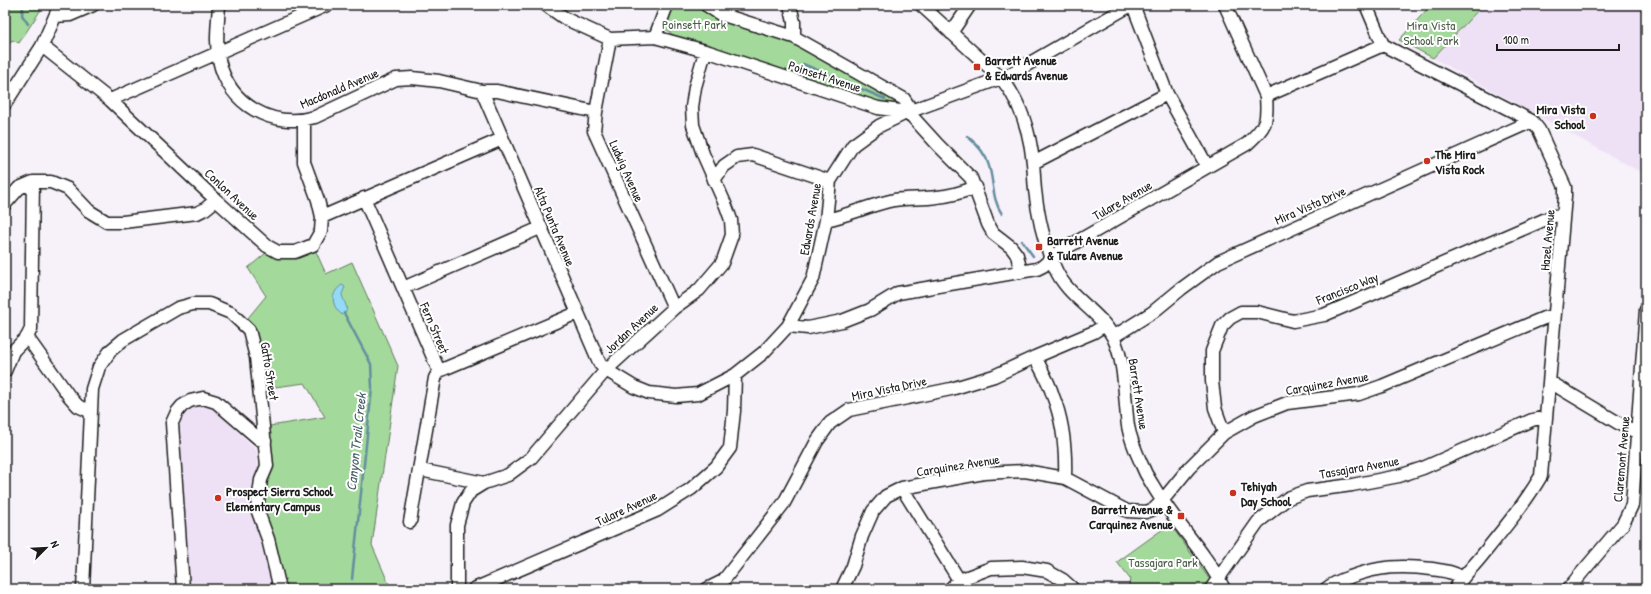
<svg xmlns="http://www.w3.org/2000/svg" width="1651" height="594" font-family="'Patrick Hand',sans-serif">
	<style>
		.built { fill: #eee1f5 }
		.green { fill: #a4d99c; stroke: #607a5c }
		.water { fill: #94daf6; stroke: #648e9f }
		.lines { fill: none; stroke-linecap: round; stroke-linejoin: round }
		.stream { stroke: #648e9f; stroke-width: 2.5 }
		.minor-casing { stroke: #1c1c1c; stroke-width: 15 }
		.minor { stroke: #fff; stroke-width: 12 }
		.poi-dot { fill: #c8321e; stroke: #fff; stroke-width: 1.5 }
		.labels { text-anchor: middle; stroke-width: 4; stroke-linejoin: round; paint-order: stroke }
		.park-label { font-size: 13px; fill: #4c5e49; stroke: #fff }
		.poi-label { font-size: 13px; font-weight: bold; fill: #1c1c1c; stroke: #fff; text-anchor: start }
		.street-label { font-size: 13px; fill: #1c1c1c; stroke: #fff }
		.water-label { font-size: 14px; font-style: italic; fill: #465e68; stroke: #fff }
	</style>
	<rect width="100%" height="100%" fill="#f7f1fa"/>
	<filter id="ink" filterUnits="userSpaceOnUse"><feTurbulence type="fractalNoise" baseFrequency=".025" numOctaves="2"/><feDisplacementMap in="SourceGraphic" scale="8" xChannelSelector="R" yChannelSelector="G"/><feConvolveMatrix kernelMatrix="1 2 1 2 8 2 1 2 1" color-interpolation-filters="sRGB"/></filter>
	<g filter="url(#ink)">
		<!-- built -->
		<path class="built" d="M1483,5h163v170l-213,-117z
			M199,406l12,1 7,5 39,39 1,19 -4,18 -3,21 14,36 6,24h-2l4,20h-83l-11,-161 2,-8 4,-7 6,-5z"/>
		<!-- green -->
		<path class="green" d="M5,5h39l-25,38 -7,-3 -7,10z
			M672,5h26l13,8 72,24 113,63 2,3 -1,3 -2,1 -221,-71 -9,-8v-5z
			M1431,5h52l-50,53 -34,-18z
			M313,245l13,29 26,-12 46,104 -26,179 19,44h-111l-23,-80 7,-82 61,-10 -20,-34 -45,6 -17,-65 23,-28 -18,-28 24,-20z
			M1170,524l40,56 -6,9h-76l2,-10 -13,-17z"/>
		<!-- water -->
		<path class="water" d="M342,285l3,2 -3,7c1,8 9,15 1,21l-2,-1c-10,-9 -11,-21 1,-29z"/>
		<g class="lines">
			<!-- stream -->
			<path class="stream" d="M23,5l-1,10 6,9
				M803,64l82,35
				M967,136c10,8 19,18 22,30 5,16 3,34 13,48
				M1022,241l11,15
				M344,313l27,51 1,24 -20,191"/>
			<defs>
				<path id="minor" d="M219,5c-1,18 -4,37 0,55 10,45 53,69 96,57l81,-38 16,-1 27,3 43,10h15l99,21
					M546,5l20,14 44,20 45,-2 54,15 169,56 30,4 30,33 33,33 17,46 5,9 18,14 6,8 4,17
					M706,5l14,9 74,23 110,62 4,6v7
					M790,5l4,17v15
					M921,5l81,74c19,24 28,53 31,84 1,9 1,18 2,27 3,26 9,54 20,78 12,29 44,42 58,69 13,27 11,60 15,89 2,12 8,26 13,37 3,8 7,15 11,21 21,37 53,67 72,105
					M1133,5l34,89 40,72
					M1225,5l41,91
					M1366,5l17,40 149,76 7,9 26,57v9l-24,280c-17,29 -40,56 -61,82 -9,11 -18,19 -25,31
					M55,16l15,-1 23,-10
					M951,33l19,-28
					M655,37l12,-32
					M610,39l-14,73 -2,19 80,177
					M42,46l68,54 106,100 51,46 11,6h17l18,-7 8,-14 1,-14 -4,-17 -14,-38v-42
					M482,91l118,273 6,6 28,17 15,6 27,3 22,-2 37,-19 28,-22 25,-27 25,-47 13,-59 4,-39 23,-36 26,-19 29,-14 101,-37 122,-70
					M110,100l217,-95
					M5,104l37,-58 18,-41
					M1033,163l134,-69
					M714,180l10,-14 13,-9 16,-2 77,26
					M364,198l75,173 -4,7 -25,144
					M5,204l14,-16 14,-6h18l17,7 21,22 18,11h16l74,-9 8,-4 11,-9
					M322,217l180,-78
					M826,220c23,-5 44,-15 68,-20 14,-2 29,-1 43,-3 14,-1 26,-5 39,-10
					M403,288l137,-60
					M788,326l20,2 34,-7 28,-11 28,-17 139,-24 6,-3 16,-14 188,-108c19,-18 21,-21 19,-48l117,-51
					M27,337l42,59 9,10 13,6 -8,177
					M1113,337l40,-25 28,-23 37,-27 314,-141
					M1035,357c6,12 14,25 18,39 10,25 13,54 12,82
					M5,371l8,-20 14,-14 4,-8 2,-147
					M439,371l138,-58
					M1550,382l75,45 21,9
					M91,412l1,-23 7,-22 12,-17 12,-10 55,-32 15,-4h16l22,9 18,17 7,27 11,109 -6,14 -4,29 11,30 12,50
					M1224,433l-9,-25 -3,-27v-30l10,-25 8,-8 11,-6h16l36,9 31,-6 229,-99 10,-1
					M420,470l64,13
					M902,488l57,92 4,9
					M183,589l-11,-166 5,-11 5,-6 8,-5 13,-3 13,4 43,37 6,2
					M457,589v-64l6,-22 8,-12 13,-8 24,-8 23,-17 75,-88 68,-62 25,-18 23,-27 10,-28 -1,-15 -5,-14 -23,-52 -10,-29 -1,-18 3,-20 10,-35
					M474,589l184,-79 33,-21 25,-22 14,-19 4,-37 1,-36
					M707,589l16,-8 61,-78 33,-62 13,-18 19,-13 102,-21 43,-13 41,-19 59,-25 11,-7
					M842,589l11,-23 9,-30 11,-25 13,-15 16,-8 82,-15 41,-2 40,7 62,33 19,1 8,-3 8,-8 27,-33 35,-35 30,-17 33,-13 72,-9 23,-8 162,-68 10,-2
					M950,589l9,-9 32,-12 31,-1 25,4 16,9 10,9
					M1211,589l47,-67 30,-24 19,-7 45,-6 47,-9 24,-8 109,-48 14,-3
					M1326,589c7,-6 15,-9 24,-12 29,-11 52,-12 82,-8 11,2 20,2 29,8
					M1568,589l55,-65 9,-19 14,-195"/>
			</defs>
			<!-- minor casing -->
			<use href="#minor" class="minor-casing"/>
			<!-- minor -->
			<use href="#minor" class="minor"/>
		</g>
	</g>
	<!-- markers -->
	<g class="poi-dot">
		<rect x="973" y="63" width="8" height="8" rx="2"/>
		<circle cx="1593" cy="116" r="4"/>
		<circle cx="1427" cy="161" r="4"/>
		<rect x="1035" y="243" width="8" height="8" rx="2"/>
		<circle cx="1233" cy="493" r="4"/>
		<circle cx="218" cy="498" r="4"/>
		<rect x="1177" y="512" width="8" height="8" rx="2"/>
	</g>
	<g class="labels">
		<!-- park labels -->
		<g class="park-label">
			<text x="694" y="29">Poinsett Park</text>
			<text x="1431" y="30">Mira Vista<tspan x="1431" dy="15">School Park</tspan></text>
			<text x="1163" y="567">Tassajara Park</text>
		</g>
		<!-- poi labels -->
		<g class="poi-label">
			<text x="985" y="65">Barrett Avenue<tspan x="985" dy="15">&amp; Edwards Avenue</tspan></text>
			<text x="1585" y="114" text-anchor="end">Mira Vista<tspan x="1585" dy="15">School</tspan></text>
			<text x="1435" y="159">The Mira<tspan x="1435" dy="15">Vista Rock</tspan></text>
			<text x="1047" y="245">Barrett Avenue<tspan x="1047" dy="15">&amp; Tulare Avenue</tspan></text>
			<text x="1241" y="491">Tehiyah<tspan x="1241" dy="15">Day School</tspan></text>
			<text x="226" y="496">Prospect Sierra School<tspan x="226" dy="15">Elementary Campus</tspan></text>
			<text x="1173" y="514" text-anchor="end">Barrett Avenue &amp;<tspan x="1173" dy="15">Carquinez Avenue</tspan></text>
		</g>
		<!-- street labels -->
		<g class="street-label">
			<text transform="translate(825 76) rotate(18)" y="5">Poinsett Avenue</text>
			<text transform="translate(339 88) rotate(-23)" y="5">Macdonald Avenue</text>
			<text transform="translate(627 171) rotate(66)" y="5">Ludwig Avenue</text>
			<text transform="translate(232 194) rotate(43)" y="5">Conlon Avenue</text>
			<text transform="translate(1122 200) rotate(-30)" y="5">Tulare Avenue</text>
			<text transform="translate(1310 205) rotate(-24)" y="5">Mira Vista Drive</text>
			<text transform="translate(810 219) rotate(-80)" y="5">Edwards Avenue</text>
			<text transform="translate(555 226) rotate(67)" y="5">Alta Punta Avenue</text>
			<text transform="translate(1547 240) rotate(-85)" y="5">Hazel Avenue</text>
			<text transform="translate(1347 288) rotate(-22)" y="5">Francisco Way</text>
			<text transform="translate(435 328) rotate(67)" y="5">Fern Street</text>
			<text transform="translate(631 328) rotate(-43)" y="5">Jordan Avenue</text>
			<text transform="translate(270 371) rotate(81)" y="5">Gatto Street</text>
			<text transform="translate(1327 383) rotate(-10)" y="5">Carquinez Avenue</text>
			<text transform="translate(889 388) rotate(-12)" y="5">Mira Vista Drive</text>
			<text transform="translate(1139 394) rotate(81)" y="5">Barrett Avenue</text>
			<text transform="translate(1621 459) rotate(-85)" y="5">Claremont Avenue</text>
			<text transform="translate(958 465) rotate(-9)" y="5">Carquinez Avenue</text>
			<text transform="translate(1359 467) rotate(-10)" y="5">Tassajara Avenue</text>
			<text transform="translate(626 508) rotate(-25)" y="5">Tulare Avenue</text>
		</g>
		<!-- water labels -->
		<g class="water-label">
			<text transform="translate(356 442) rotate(-84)" y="5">Canyon Trail Creek</text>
		</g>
	</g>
	<!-- margin -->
	<rect width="1651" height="594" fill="none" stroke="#fff" stroke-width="20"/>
	<rect x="10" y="10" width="1631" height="574" fill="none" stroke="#1c1c1c" stroke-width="1.5" filter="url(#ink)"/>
	<!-- north arrow -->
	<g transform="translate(46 548) rotate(66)" stroke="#ffffff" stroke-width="3" paint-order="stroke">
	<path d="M0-3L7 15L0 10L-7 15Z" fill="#1c1c1c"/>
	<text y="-6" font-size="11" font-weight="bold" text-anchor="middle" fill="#1c1c1c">N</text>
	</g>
	<!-- scale -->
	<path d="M1497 44v6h122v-6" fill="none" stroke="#1c1c1c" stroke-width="2"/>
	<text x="1503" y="44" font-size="12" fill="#1c1c1c" stroke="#ffffff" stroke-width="3" paint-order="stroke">100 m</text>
</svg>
